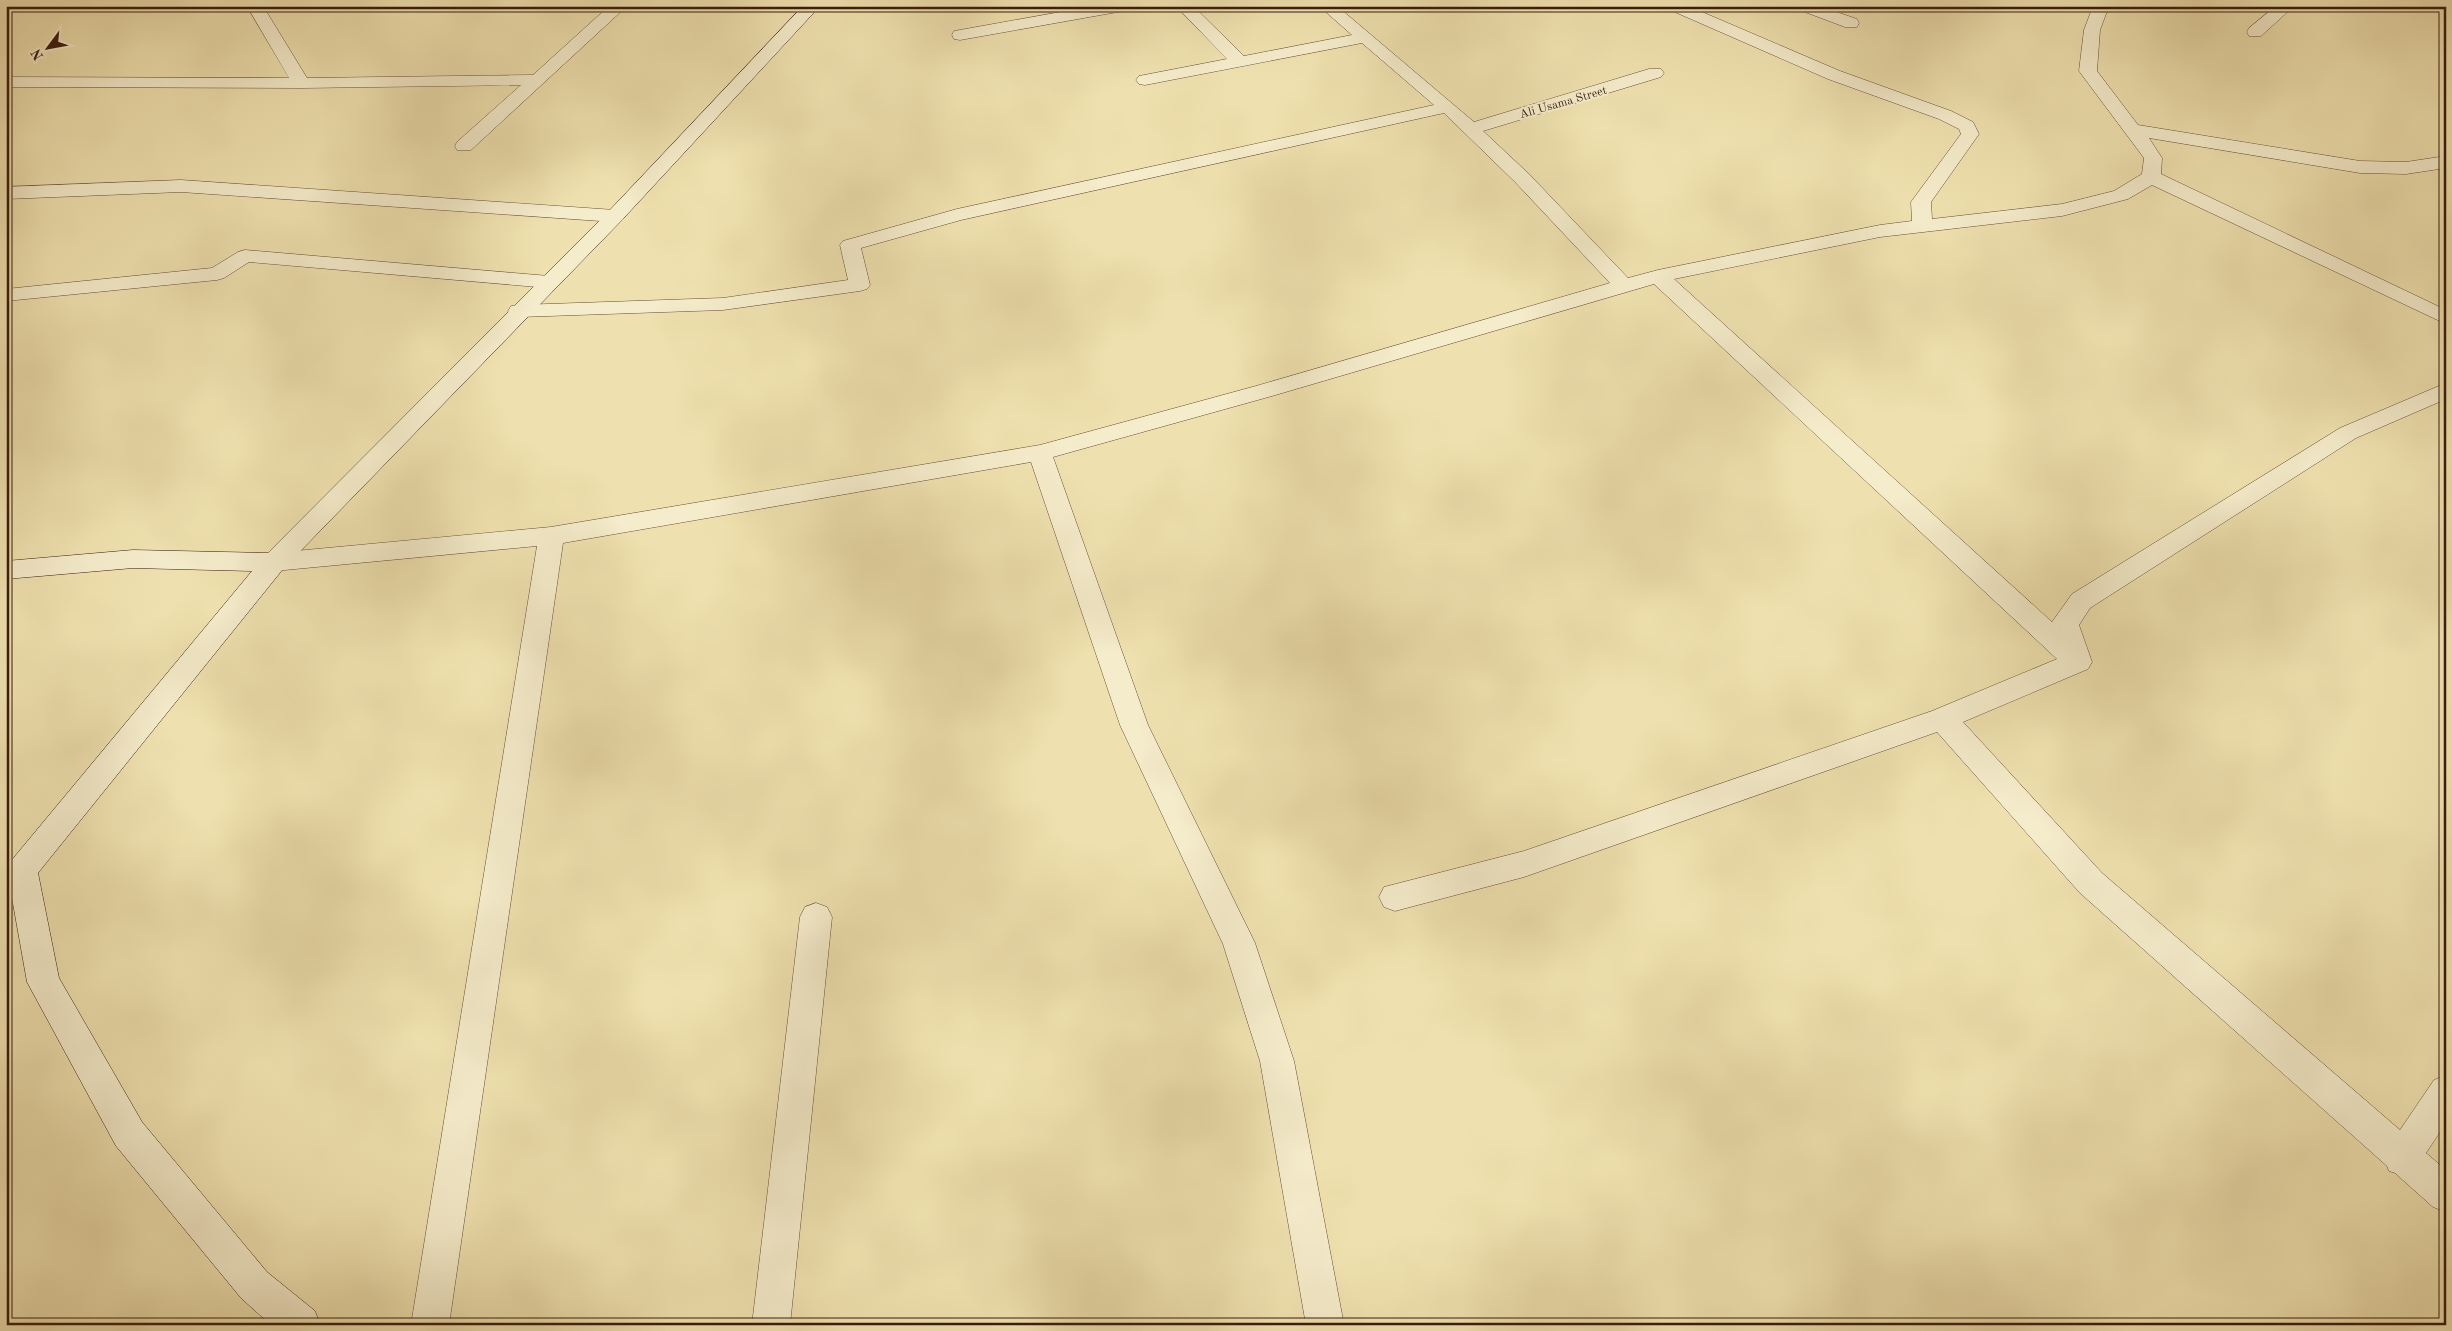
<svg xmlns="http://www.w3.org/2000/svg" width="2452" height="1331" font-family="'Old Standard TT',serif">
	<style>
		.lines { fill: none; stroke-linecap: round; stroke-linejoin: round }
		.street-casing { stroke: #664d36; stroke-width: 1 }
		.secondary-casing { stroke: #381c0e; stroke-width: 1 }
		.street { fill: #f5eccb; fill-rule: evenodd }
		.secondary { fill: #f5eccb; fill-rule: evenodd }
		.labels { text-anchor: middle; stroke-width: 4; stroke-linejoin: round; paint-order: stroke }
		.far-street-label { font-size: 12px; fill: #381c0e; stroke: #f5eccb }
	</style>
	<rect width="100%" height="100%" fill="#efe1af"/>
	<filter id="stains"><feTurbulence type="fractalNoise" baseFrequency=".004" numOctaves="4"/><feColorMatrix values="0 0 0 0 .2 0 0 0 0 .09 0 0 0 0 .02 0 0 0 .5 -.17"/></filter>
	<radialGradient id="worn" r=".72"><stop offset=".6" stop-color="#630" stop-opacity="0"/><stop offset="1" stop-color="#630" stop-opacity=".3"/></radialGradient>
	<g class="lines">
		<defs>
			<path id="street" d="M247,6h16l44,72 226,-3 76,-69h18l-156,144h-14l-2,-4 2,-4 64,-57 -220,3 -295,-1v-10l283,1z
				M1094,6h37l-8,5 -163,29 -6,-1 -2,-4 2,-4 6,-1z
				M1176,6h17l51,50 108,-21 -33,-29h18l137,116 175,-53h12l3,4 -3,4 -178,54 46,43 99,104 30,-8 222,-45 32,-4 -1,-19 50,-68 -2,-5 -20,-10 -111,-40 -160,-70 -2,-3h22l152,65 111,40 22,11 6,12 -48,68 1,17 130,-15 52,-13 28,-17 2,-16 -65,-87 5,-41 9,-24h16l-9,24 -3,41 41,54 222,36 46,1 40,-6v12l-40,6 -46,-1 -211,-35 13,20 -1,16 285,136v14l-294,-139 -24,14 -66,17 -182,21 -206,42 378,343 20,-28 268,-166 106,-45v16l-90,39 -266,170 -11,17 13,37 -4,7 -125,53 139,151 298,257 34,-50 12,-5v48l-20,30 20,17v42l-13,-5 -38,-34 -6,-2 -2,-5 -307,-273 -143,-161 -413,145 -129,34 -11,-4 -5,-10 5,-10 140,-36 408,-140 125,-52 -403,-375 -382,112 -219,61 95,268 107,218 39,118 50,264h-38l-46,-264 -37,-117 -103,-219 -89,-263 -468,81 -114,782h-38l126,-779 -263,25 -9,-2 -4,-7 4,-7 9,-2 277,-26 489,-82 216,-59 354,-103 -95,-101 -71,-69 -483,107 -100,28 9,37 -3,4 -7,2 -137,19 -204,7 -8,-1 -3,-5 3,-5 8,-1 204,-7 125,-18 -8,-35 3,-4 114,-32 477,-104 -72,-62 -217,42 -6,-1 -3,-4 3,-4 88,-17z
				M1795,6h24l38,13 2,4 -2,4h-12l-48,-18z
				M2276,6h18l-33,30h-12l-2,-4 2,-4z
				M181,180l434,30 7,2 3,4 -3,4 -7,2 -434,-30 -175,7v-12z
				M245,250l304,26 7,2 3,4 -3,4 -7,2 -300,-26 -25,16 -7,2 -211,21v-12l206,-21 26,-16z
				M816,903l11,4 5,10 -42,408h-38l48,-408 5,-10z"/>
			<path id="secondary" d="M803,6h17l-198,214 -339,349 -245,304 21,105 83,144 125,150 48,39 5,14h-49l-30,-27 -125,-152 -89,-164 -20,-112 4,-9 241,-290 -119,-3 -127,11v-18l127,-11 135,3 340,-341z"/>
		</defs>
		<!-- street casing -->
		<use href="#street" class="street-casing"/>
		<!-- secondary casing -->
		<use href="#secondary" class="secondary-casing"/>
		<!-- street -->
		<use href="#street" class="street"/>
		<!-- secondary -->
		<use href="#secondary" class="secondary"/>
	</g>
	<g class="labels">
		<!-- far-street labels -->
		<g class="far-street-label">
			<text transform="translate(1563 102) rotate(-16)" y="4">Ali Usama Street</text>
		</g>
	</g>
	<!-- margin -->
	<rect width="2452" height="1331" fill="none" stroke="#efe1af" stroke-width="25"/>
	<rect x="8" y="8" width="2437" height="1316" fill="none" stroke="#381c0e" stroke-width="2.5"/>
	<rect x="12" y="12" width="2427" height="1306" fill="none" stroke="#381c0e"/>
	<!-- north arrow -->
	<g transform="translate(48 48) rotate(238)" stroke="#f5eccb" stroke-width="4" paint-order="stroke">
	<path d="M0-4L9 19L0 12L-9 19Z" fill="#381c0e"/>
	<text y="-8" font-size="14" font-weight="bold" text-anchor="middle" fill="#381c0e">N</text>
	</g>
	<rect width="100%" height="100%" filter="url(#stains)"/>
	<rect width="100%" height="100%" fill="url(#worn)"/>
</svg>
